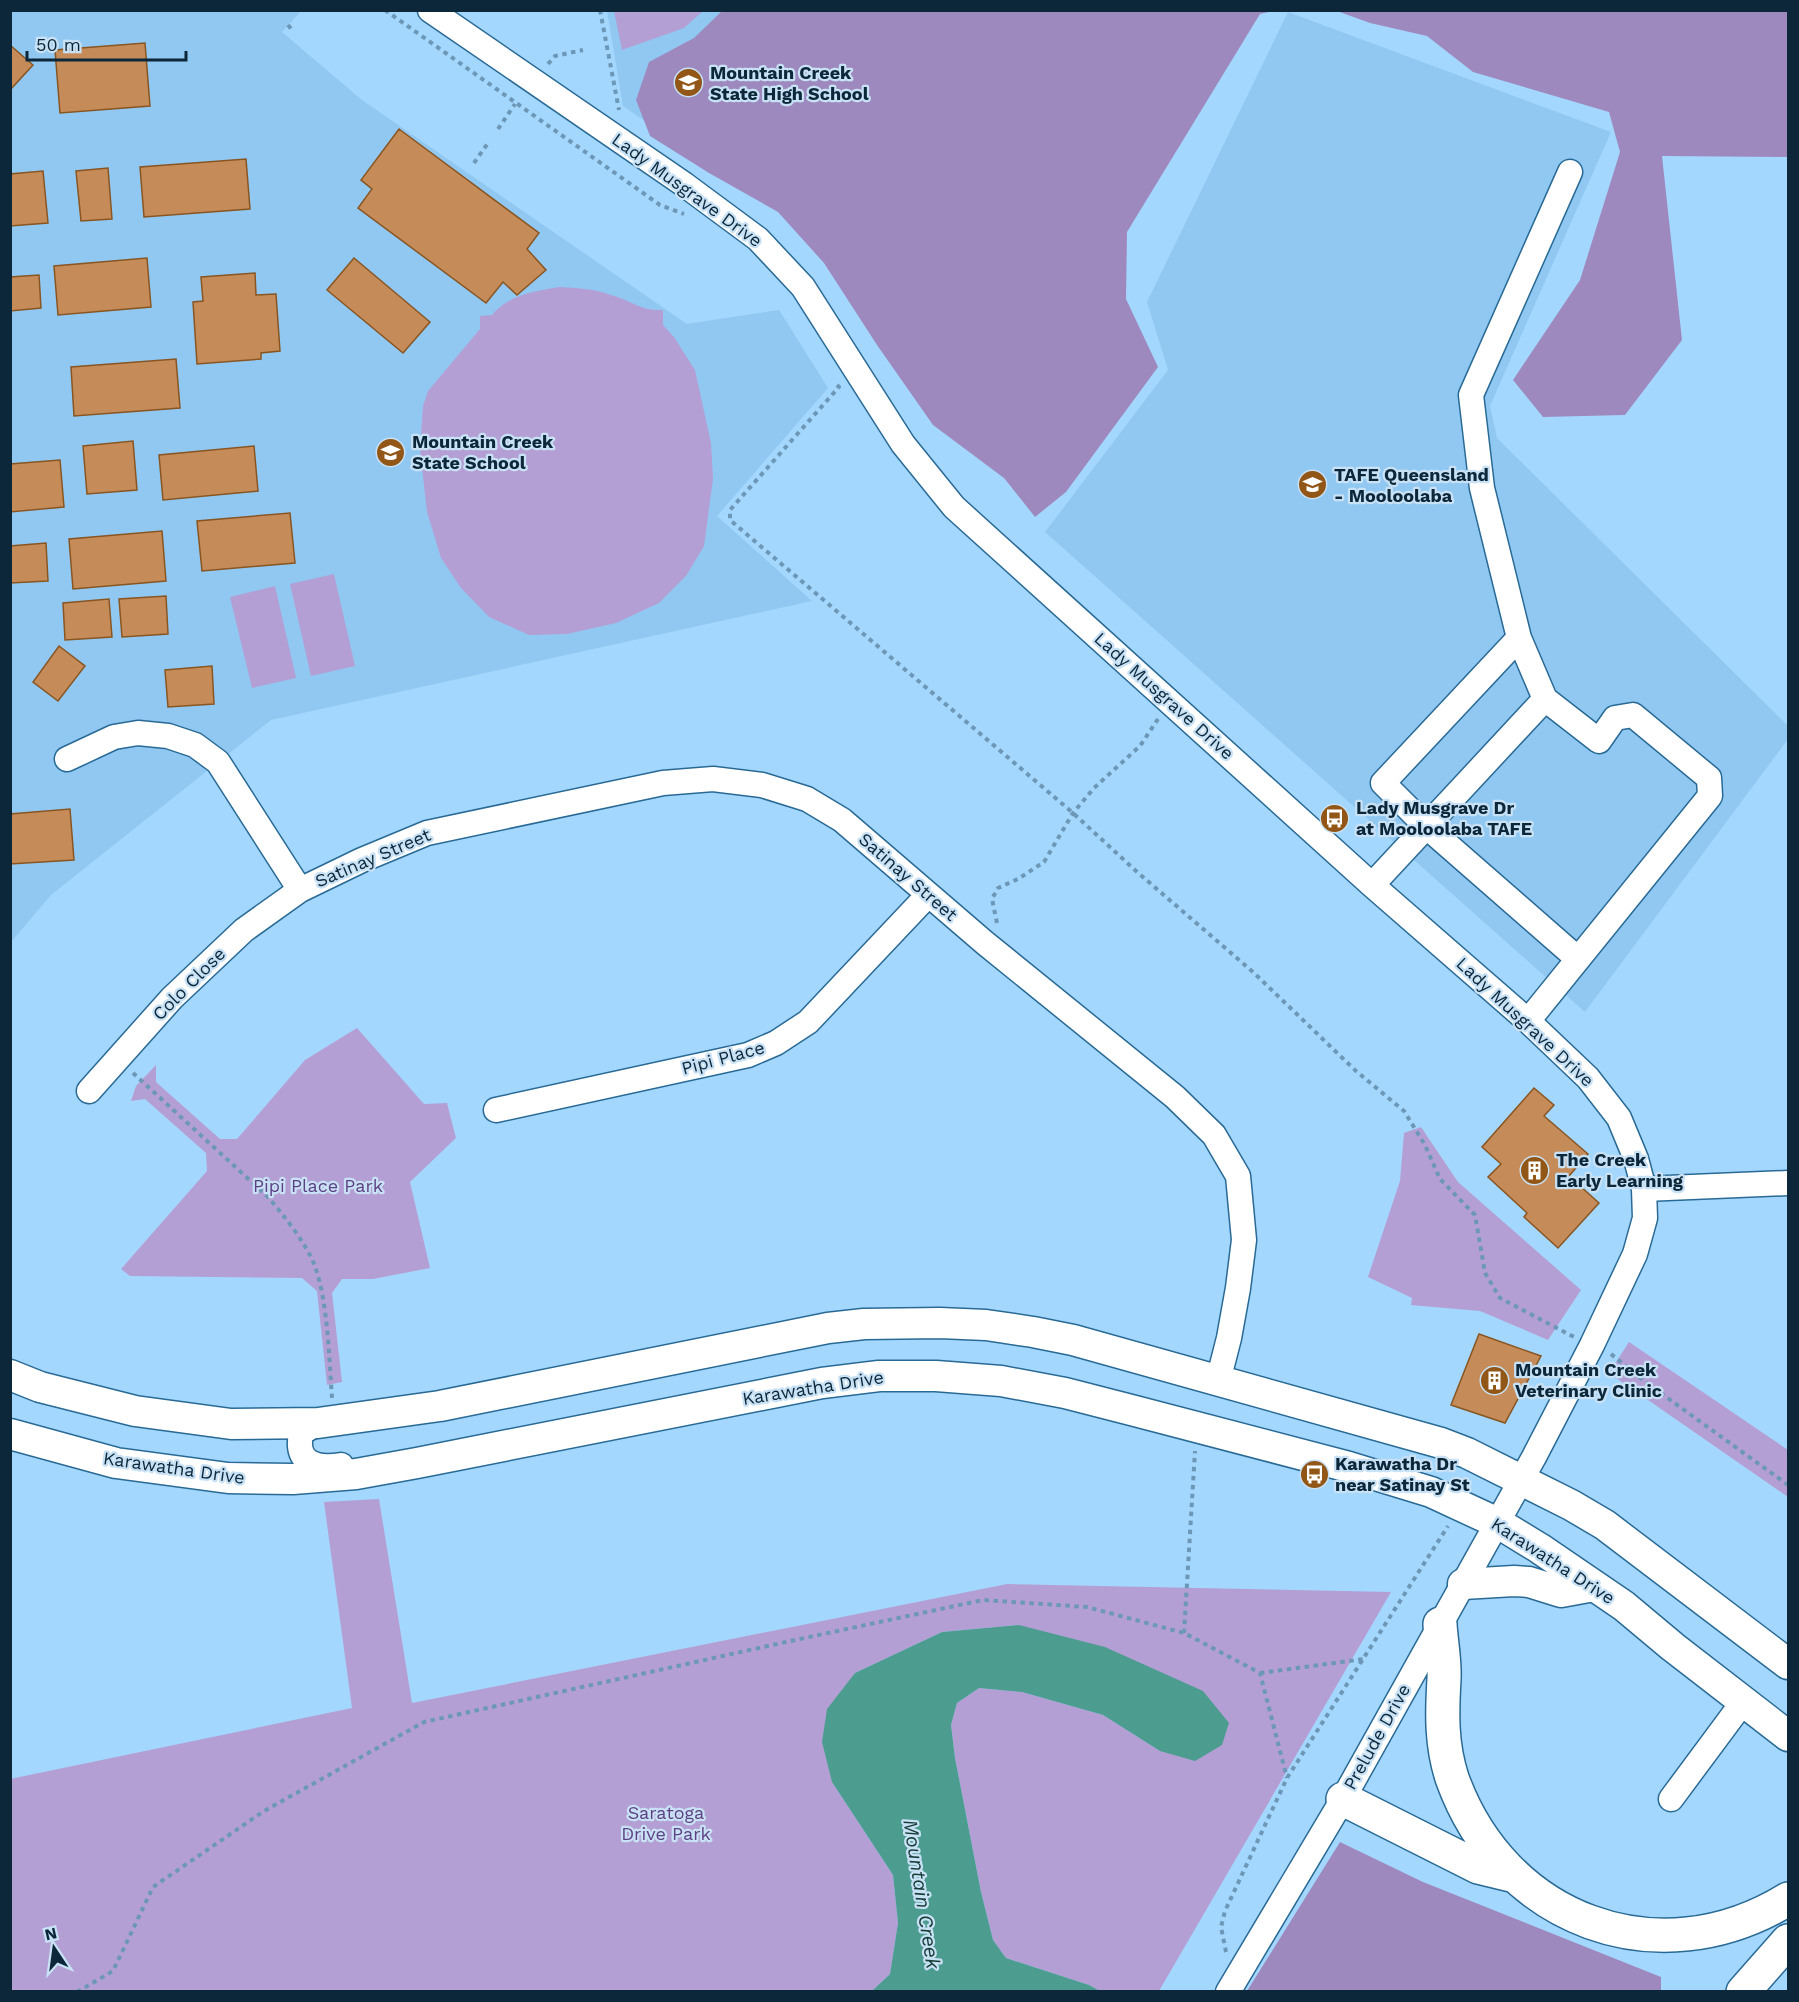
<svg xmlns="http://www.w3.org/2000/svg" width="1799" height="2002" font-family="'Work Sans',sans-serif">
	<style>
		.built { fill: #90c8f2 }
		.green { fill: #b49fd5 }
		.forest { fill: #9e89bf }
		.water { fill: #4d9c90 }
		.building { fill: #c58c5a; stroke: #895521; stroke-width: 1.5 }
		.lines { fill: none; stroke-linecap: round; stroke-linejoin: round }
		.minor-casing { stroke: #286a95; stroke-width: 27 }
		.major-casing { stroke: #286a95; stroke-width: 33 }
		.highway-casing { stroke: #286a95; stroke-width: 36 }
		.path { stroke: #6d97b7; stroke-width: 4; stroke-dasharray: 4.5 4.5; stroke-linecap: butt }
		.minor { stroke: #fff; stroke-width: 24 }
		.major { stroke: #fff; stroke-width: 30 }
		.highway { stroke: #fff; stroke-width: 33 }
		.labels { text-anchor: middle; stroke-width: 4.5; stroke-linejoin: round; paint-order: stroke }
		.poi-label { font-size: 18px; font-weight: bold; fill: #0c273a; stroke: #c8e1f5; text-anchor: start }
		.street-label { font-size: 18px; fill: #0c273a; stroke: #c8e1f5 }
		.park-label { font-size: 18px; fill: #5e4184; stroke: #c8e1f5 }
		.water-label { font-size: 20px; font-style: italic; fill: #163c36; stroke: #c8e1f5 }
	</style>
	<rect width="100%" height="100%" fill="#a4d7fe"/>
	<!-- built -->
	<path class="built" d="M11,11h290l-19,21 80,68 325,224 92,-14 49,78 -111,128 95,85 -541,119 -220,175 -40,47z
		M607,11h216l-129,144 -71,-49z
		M1288,12l323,120 -121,274 7,32 291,288v13l-203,273 -540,-480 123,-162 -21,-68z"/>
	<!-- green -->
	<path class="green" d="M614,11v-1l89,1 -19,17 -62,22z
		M559,287c20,1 37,2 55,9 20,6 27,15 49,14v15l11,12 21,33 16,73 2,36 -9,67 -18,30 -27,27 -43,20 -49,11 -38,1 -40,-18 -28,-29 -20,-30 -14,-46 -7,-63 3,-43 5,-15 52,-62v-13l12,-1c18,-21 41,-23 67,-28z
		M334,574l21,92 -44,10 -21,-92z
		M275,586l21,92 -44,10 -22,-91z
		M357,1028l67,76 23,-1 9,35 -46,44 20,86 -57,11h-31l-10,14 10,89 -15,3 -10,-94 -15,-13 -172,-2 -9,-7 86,-98 -1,-18 -61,-54 -14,2 5,-15 20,-21v17l64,57h17l68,-79z
		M1421,1127l37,55 123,108 -33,50 -68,-29 -69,-6 1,-7 -44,-21 32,-96 4,-48z
		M1629,1342l159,108v47l-179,-124z
		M379,1499l33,204 595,-119 384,8 -232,399h-59l-11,-6 -83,-27 -13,-18 -12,-48 -26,-134 -4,-33 6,-22 22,-15 43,4 81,23 57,36 -141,-126 -77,7 -87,41 -23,109 61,93 5,48 -8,51 -18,17h-861l-1,-212 342,-71 -28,-206z"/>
	<!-- forest -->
	<path class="forest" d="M723,10l550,1 -13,3 -133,218 -1,67 32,68 -92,125 -31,25 -31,-39 -71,-53 -56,-80 -53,-82 -46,-51 -69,-39 -59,-37 -14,-36 13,-38 45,-24z
		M1337,11h451v146l-126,-1 20,184 -57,75 -82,2 -30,-37 67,-100 40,-128 -11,-40 -136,-40 -46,-36 -57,-13z
		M1340,1842l83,40 238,95v14h-414z"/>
	<!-- water -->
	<path class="water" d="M1019,1625l86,22 98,44 26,32 -7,22 -27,16 -35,-10 -57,-36 -81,-23 -43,-4 -22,15 -6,22 4,33 26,134 12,48 13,18 83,27 11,6h-228l18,-17 8,-51 -5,-48 -61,-93 -10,-40 5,-33 28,-36 87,-41z"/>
	<!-- building -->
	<path class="building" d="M145,43l5,63 -90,7 -5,-63z
		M10,45l23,20 -23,25z
		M399,129l140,104 -12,16 19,21 -29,25 -14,-13 -17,21 -128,-95 14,-19 -11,-9z
		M246,159l4,50 -106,8 -4,-50z
		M108,168l4,51 -31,2 -5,-50z
		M43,171l5,52 -38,3v-52z
		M147,258l4,49 -93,8 -4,-49z
		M354,258l76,64 -27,31 -76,-63z
		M255,273l1,22 20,-1 4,57 -19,2v6l-64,5 -4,-62 10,-1 -2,-24z
		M39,275l2,33 -31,3v-34z
		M176,359l4,49 -106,8 -3,-49z
		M133,441l4,49 -50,4 -4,-48z
		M254,446l4,45 -95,9 -4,-45z
		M60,460l4,47 -54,5v-48z
		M290,513l5,50 -93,8 -5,-50z
		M162,531l4,50 -93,8 -4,-50z
		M46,543l2,38 -38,2v-37z
		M166,596l2,38 -46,3 -3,-38z
		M109,599l3,38 -47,3 -2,-37z
		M59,646l26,20 -27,35 -25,-19z
		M212,666l2,38 -46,3 -3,-37z
		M70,809l4,51 -64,4v-50z
		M1534,1088l20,17 -10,11 44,38 -19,22 30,27 -41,45 -34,-31 3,-4 -39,-36 13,-13 -19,-17z
		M1479,1334l62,22 -36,67 -54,-18z"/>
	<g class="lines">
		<defs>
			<path id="minor" d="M430,10l255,175 73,54 45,48 100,157 51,63 418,378 156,136 60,57 31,40 17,41 8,30 1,29 -10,36 -43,91 -58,112 -191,342 -115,193
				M1519,638l-37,-150 -11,-93 99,-223
				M67,759l47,-22 24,-4 30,3 27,9 23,17 82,128
				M1372,885l173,-186
				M1528,1021l182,-225 -1,-18 -76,-63 -18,3 -16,23 -54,-42 -26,-61 -136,145 44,44 151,132
				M89,1091l83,-93 72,-68 56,-40 62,-30 65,-27 236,-50 50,-4 49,6 45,14 35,21 143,123 190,154 39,38 24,41 6,64 -6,48 -9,50 -11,43
				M496,1110l252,-55 28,-12 32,-21 120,-127
				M1644,1189l144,-6
				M318,1423l-17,10c-6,30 14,36 40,32
				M1671,1799l72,-97"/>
			<path id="major" d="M10,1375l30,12 95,24 96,13 87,-1 122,-17 388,-78 36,-4 76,-1 46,2 47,7 40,8 368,103 26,10 104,52 34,20 183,139
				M10,1434l106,29 112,15 65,1 63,-5 61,-11 405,-80 57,-7h57l65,5 64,12 70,18 214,56 82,25 67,31 41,25 85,58 49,41 115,89
				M1463,1584l51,-3 15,1 32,10 33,-6"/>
			<path id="highway" d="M1440,1624c1,18 5,37 4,55 -2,34 -3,65 8,99 51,143 206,201 336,121
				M1343,1799l135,68 37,9
				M1743,1992l45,-51"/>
		</defs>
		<!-- minor casing -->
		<use href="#minor" class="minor-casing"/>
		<!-- major casing -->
		<use href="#major" class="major-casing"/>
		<!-- highway casing -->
		<use href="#highway" class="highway-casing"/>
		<!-- path -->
		<path class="path" d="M385,10l275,195 24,9
			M600,10l19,100
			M288,25l5,6
			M548,64l7,-8 28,-6
			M498,129l17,-25
			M474,163l14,-20
			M837,385l2,2 -109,123v10l343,293 63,58 117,101 103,99 48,40 21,34 15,34 35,36 10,58 15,25 74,39
			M997,923l-5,-24 6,-11 20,-9 26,-17 29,-49 21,-25 46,-42 18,-27
			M133,1073l134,123c15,17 39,47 47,68 14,36 15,94 18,134
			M1611,1354l33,27 144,104
			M1184,1633l11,-182
			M1260,1673l104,-14
			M1226,1952l-5,-25 4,-16 62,-133 161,-252
			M77,1992l36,-21 40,-84 111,-76 160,-89 371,-82 188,-40 104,7 97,26 76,40 27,105"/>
		<!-- minor -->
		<use href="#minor" class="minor"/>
		<!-- major -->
		<use href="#major" class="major"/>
		<!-- highway -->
		<use href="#highway" class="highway"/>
	</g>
	<!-- icons -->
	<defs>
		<symbol id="school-disc" viewBox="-11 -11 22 22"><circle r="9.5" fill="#925616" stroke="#c8e1f5"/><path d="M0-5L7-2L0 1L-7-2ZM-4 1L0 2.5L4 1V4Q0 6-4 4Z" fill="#fff"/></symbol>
		<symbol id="university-disc" viewBox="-11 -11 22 22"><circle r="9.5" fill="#925616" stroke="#c8e1f5"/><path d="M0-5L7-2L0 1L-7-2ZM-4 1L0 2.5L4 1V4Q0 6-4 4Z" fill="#fff"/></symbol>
		<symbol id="bus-disc" viewBox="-11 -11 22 22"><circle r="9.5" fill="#925616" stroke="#c8e1f5"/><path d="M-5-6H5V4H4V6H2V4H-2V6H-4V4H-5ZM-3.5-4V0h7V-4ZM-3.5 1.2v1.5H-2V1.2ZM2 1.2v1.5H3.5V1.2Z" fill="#fff"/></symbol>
		<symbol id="building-disc" viewBox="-11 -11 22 22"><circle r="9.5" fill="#925616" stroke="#c8e1f5"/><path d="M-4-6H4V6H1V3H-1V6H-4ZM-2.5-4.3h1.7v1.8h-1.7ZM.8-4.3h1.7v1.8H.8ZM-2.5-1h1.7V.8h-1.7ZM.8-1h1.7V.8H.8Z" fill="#fff"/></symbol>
	</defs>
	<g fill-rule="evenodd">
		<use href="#school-disc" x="672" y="66" width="33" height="33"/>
		<use href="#school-disc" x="374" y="436" width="33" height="33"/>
		<use href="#university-disc" x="1296" y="468" width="33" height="33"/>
		<use href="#bus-disc" x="1318" y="802" width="33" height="33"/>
		<use href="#building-disc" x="1518" y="1154" width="33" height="33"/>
		<use href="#building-disc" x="1478" y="1364" width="33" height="33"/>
		<use href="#bus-disc" x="1298" y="1458" width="33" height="33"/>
	</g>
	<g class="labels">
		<!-- poi labels -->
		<g class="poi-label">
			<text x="710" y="79">Mountain Creek<tspan x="710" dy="21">State High School</tspan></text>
			<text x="412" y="448">Mountain Creek<tspan x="412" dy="21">State School</tspan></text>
			<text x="1334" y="481">TAFE Queensland<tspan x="1334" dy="21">- Mooloolaba</tspan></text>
			<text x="1356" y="814">Lady Musgrave Dr<tspan x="1356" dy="21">at Mooloolaba TAFE</tspan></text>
			<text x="1556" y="1166">The Creek<tspan x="1556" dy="21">Early Learning</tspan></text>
			<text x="1515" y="1376">Mountain Creek<tspan x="1515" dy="21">Veterinary Clinic</tspan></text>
			<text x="1335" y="1470">Karawatha Dr<tspan x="1335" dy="21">near Satinay St</tspan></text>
		</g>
		<!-- street labels -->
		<g class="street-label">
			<text transform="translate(687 190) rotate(36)" y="6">Lady Musgrave Drive</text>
			<text transform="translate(1164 696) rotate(42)" y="6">Lady Musgrave Drive</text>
			<text transform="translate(373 858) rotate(-23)" y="6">Satinay Street</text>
			<text transform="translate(908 877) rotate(41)" y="6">Satinay Street</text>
			<text transform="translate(189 984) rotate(-45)" y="6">Colo Close</text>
			<text transform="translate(1525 1022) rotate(43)" y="6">Lady Musgrave Drive</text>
			<text transform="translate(723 1058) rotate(-15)" y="6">Pipi Place</text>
			<text transform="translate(813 1388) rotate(-9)" y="6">Karawatha Drive</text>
			<text transform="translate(174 1468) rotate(8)" y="6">Karawatha Drive</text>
			<text transform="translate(1553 1561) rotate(33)" y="6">Karawatha Drive</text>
			<text transform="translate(1377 1737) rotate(-61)" y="6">Prelude Drive</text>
		</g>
		<!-- park labels -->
		<g class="park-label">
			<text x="318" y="1192">Pipi Place Park</text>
			<text x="666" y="1819">Saratoga<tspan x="666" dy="21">Drive Park</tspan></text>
		</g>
		<!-- water labels -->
		<g class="water-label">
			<text transform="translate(922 1894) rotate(81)" y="7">Mountain Creek</text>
		</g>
	</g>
	<!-- border -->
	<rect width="1799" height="2002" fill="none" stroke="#0c273a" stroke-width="24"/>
	<!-- north arrow -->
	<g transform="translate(54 1948) rotate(347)" stroke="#c8e1f5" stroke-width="4.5" paint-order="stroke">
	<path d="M0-4.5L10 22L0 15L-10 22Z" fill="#0c273a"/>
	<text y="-9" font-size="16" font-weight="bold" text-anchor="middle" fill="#0c273a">N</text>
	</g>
	<!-- scale -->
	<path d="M27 51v9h159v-9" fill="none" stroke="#0c273a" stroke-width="3"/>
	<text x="36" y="51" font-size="18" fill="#0c273a" stroke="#c8e1f5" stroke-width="4.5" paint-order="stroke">50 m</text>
</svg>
